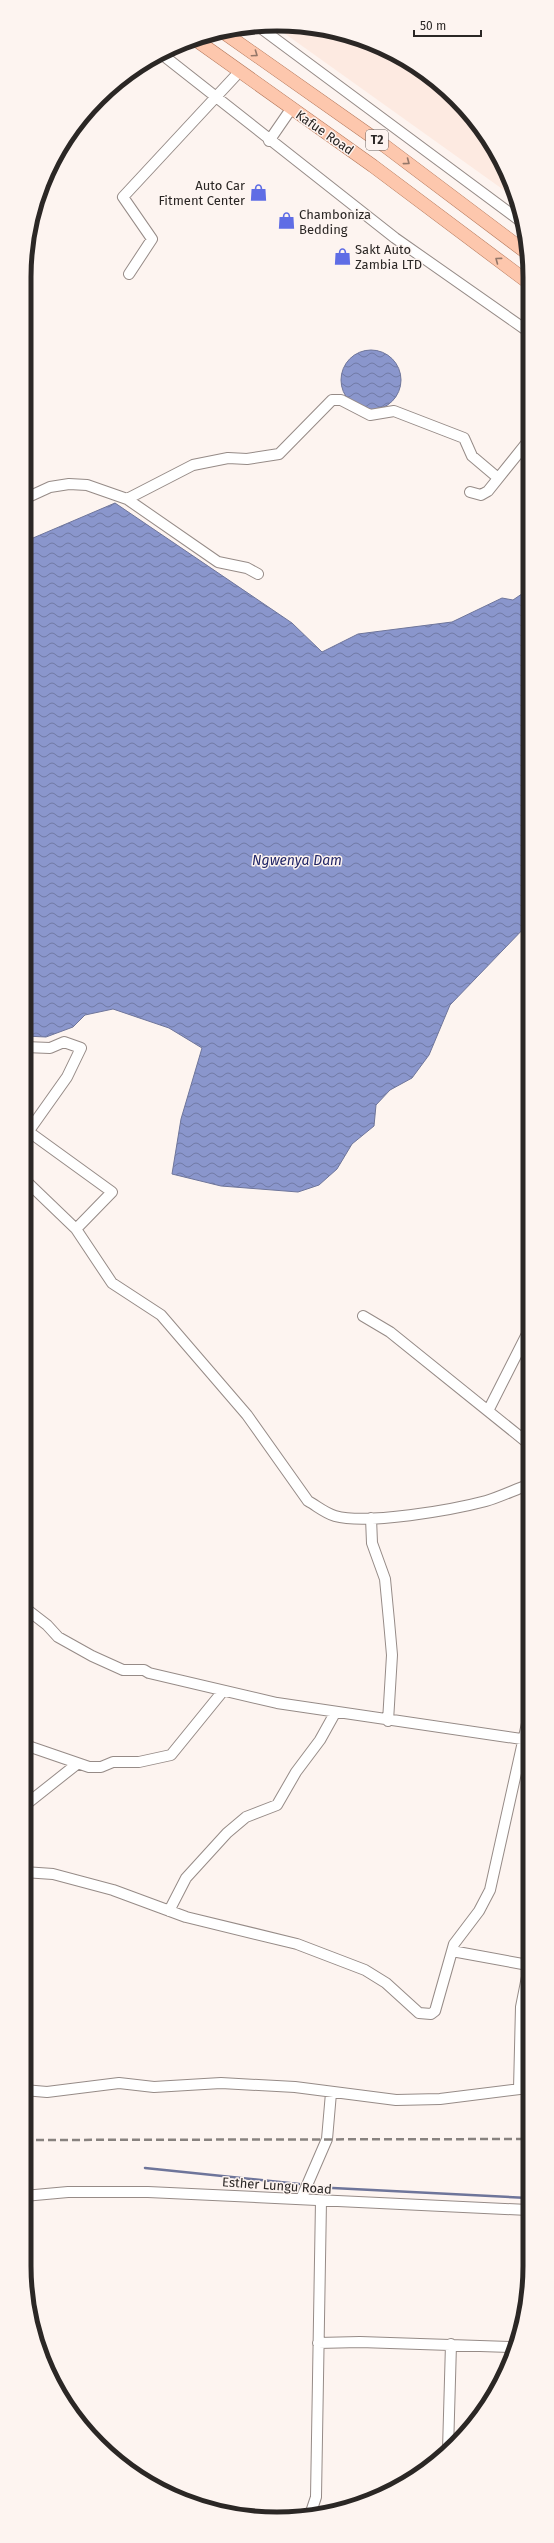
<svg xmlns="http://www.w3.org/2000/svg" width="554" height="2543" font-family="'Fira Sans',sans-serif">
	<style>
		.built { fill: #fdeae1 }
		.water { fill: url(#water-waves); stroke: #6e759a }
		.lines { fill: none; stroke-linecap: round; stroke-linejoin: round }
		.stream { stroke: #6e759a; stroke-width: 2.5 }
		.minor-casing { stroke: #968b87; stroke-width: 12 }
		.major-casing { stroke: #b3775a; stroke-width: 14 }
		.minor { stroke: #fff; stroke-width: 10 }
		.major { stroke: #fdc7ad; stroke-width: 13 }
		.rail { stroke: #88827f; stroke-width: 2.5; stroke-dasharray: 8 4; stroke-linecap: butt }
		.oneway { stroke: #947769 }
		.labels { text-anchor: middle; stroke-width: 3; stroke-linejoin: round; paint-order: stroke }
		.shield { fill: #fdf4f0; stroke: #6a6462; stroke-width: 1 }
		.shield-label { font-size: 12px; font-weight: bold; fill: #2b2725 }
		.street-label { font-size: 13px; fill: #2b2725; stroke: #fdf4f0 }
		.poi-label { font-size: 13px; fill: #2b2725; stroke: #fdf4f0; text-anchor: start }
		.water-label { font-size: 14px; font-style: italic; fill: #212667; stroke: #fdf4f0 }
		.rim { fill: none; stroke: #2b2725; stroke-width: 5 }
	</style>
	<defs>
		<pattern id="water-waves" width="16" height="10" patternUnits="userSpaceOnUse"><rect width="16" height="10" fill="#8a96cc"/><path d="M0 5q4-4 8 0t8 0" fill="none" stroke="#717aa5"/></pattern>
	</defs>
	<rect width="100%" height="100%" fill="#fdf4f0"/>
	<!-- built -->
	<path class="built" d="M310,26l79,24 67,48 48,67 8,31 -235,-168z"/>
	<!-- water -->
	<path class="water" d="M341 380a30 30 0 1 1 60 0a30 30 0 1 1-60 0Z
		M115,503l177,120 30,29 36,-18 94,-12 50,-24 11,2 16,-11v334l-79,82 -21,50 -17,23 -22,12 -14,15 -2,21 -22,18 -15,25 -18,16 -21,7 -77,-6 -49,-12 9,-55 21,-71 -33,-20 -56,-19 -28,6 -12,12 -27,10 -21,-1 1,-495z"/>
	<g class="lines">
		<!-- stream -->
		<path class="stream" d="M145,2168l154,16
			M313,2187l215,11"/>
		<defs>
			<path id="minor" d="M262,29l257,191
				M164,56l231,182 134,94
				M269,141l22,-32
				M129,274l23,-35 -29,-42 117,-126
				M470,492l11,3 7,-4 41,-51
				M26,498l24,-11 19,-3 18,1 40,14 91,63 29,6 11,6
				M127,499l66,-34 35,-7 19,1 32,-5 53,-54h9l29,15 24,-4 70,27 8,18 26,22
				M25,1047l25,1 14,-6 17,6 -14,29 -39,55
				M25,1129l87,63 -36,37
				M25,1180l51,49 36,54 49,32 86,100 61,86c9,5 17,12 27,15 32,9 117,-6 151,-15 14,-4 28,-11 42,-16
				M363,1316l27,16 139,112
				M488,1411l41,-81
				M371,1518l1,25 13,36 4,42 3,34 -4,66
				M25,1608l22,17 11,12 34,19 31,14h21l5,3 128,30 251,37
				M25,1745l64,22h12l12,-5h26l32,-7 52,-64
				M24,1806l53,-42
				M24,1872l29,2 60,16 73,27 111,27 68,26 21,13 33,30 12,1 4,-3 19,-67 25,-33 11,-21 38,-171
				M24,1895v-13
				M169,1911l17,-33 41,-45 19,-16 31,-12 19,-33 24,-32 15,-27
				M452,1951l76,14
				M519,2089l2,-82 7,-35
				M24,2090l23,2 72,-9 35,4 67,-4 74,4 101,13 44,-1 88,-11
				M24,2196l44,-4h80l380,18
				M301,2199l26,-60 4,-46
				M318,2343l42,-1 153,5
				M448,2450l3,-106
				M311,2512l5,-15 5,-296"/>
			<path id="major" d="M223,32l162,114 142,107
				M196,40l177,126 156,117"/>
		</defs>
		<!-- minor casing -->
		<use href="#minor" class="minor-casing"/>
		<!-- major casing -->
		<use href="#major" class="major-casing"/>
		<!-- minor -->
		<use href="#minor" class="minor"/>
		<!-- major -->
		<use href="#major" class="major"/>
		<!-- rail -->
		<path class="rail" d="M24,2140l504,-1"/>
	</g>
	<!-- one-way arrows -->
	<defs><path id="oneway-chevron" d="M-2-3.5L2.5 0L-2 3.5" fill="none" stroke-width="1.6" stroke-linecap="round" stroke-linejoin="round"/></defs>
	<g class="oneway">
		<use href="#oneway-chevron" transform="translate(255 54) rotate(35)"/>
		<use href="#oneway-chevron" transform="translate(407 162) rotate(37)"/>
		<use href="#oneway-chevron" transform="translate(498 260) rotate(-143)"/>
	</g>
	<!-- icons -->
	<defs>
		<symbol id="shop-bare" viewBox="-9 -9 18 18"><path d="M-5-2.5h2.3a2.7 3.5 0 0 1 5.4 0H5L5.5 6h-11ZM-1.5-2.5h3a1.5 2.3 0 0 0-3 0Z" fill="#5f6de5" stroke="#fdf4f0" stroke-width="2.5" paint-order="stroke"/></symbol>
	</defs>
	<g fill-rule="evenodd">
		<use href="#shop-bare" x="246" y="180" width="25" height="25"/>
		<use href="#shop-bare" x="274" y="208" width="25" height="25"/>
		<use href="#shop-bare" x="330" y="244" width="25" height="25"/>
	</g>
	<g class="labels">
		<!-- shield labels -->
		<rect class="shield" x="366" y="130" width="22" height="20" rx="3"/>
		<g class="shield-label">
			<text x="377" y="144">T2</text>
		</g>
		<!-- street labels -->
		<g class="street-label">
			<text transform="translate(325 132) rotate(35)" y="5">Kafue Road</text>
			<text transform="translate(277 2185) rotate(4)" y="5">Esther Lungu Road</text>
		</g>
		<!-- poi labels -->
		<g class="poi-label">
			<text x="245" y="190" text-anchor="end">Auto Car<tspan x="245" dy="15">Fitment Center</tspan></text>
			<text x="299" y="219">Chamboniza<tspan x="299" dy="15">Bedding</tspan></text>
			<text x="355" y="254">Sakt Auto<tspan x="355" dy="15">Zambia LTD</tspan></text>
		</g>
		<!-- water labels -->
		<g class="water-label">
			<text x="297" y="865">Ngwenya Dam</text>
		</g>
	</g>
	<!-- crop -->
	<path d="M0 0H554V2543H0ZM277 31H277A246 246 0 0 1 523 277V2266A246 246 0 0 1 277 2512H277A246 246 0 0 1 31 2266V277A246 246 0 0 1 277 31Z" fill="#fdf4f0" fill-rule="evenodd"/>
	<path class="rim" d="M277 31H277A246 246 0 0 1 523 277V2266A246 246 0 0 1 277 2512H277A246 246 0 0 1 31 2266V277A246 246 0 0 1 277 31Z"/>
	<!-- scale -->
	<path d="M414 30v6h67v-6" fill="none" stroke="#2b2725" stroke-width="2"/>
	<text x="420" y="30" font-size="12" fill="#2b2725" stroke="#fdf4f0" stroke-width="3" paint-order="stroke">50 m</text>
</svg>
